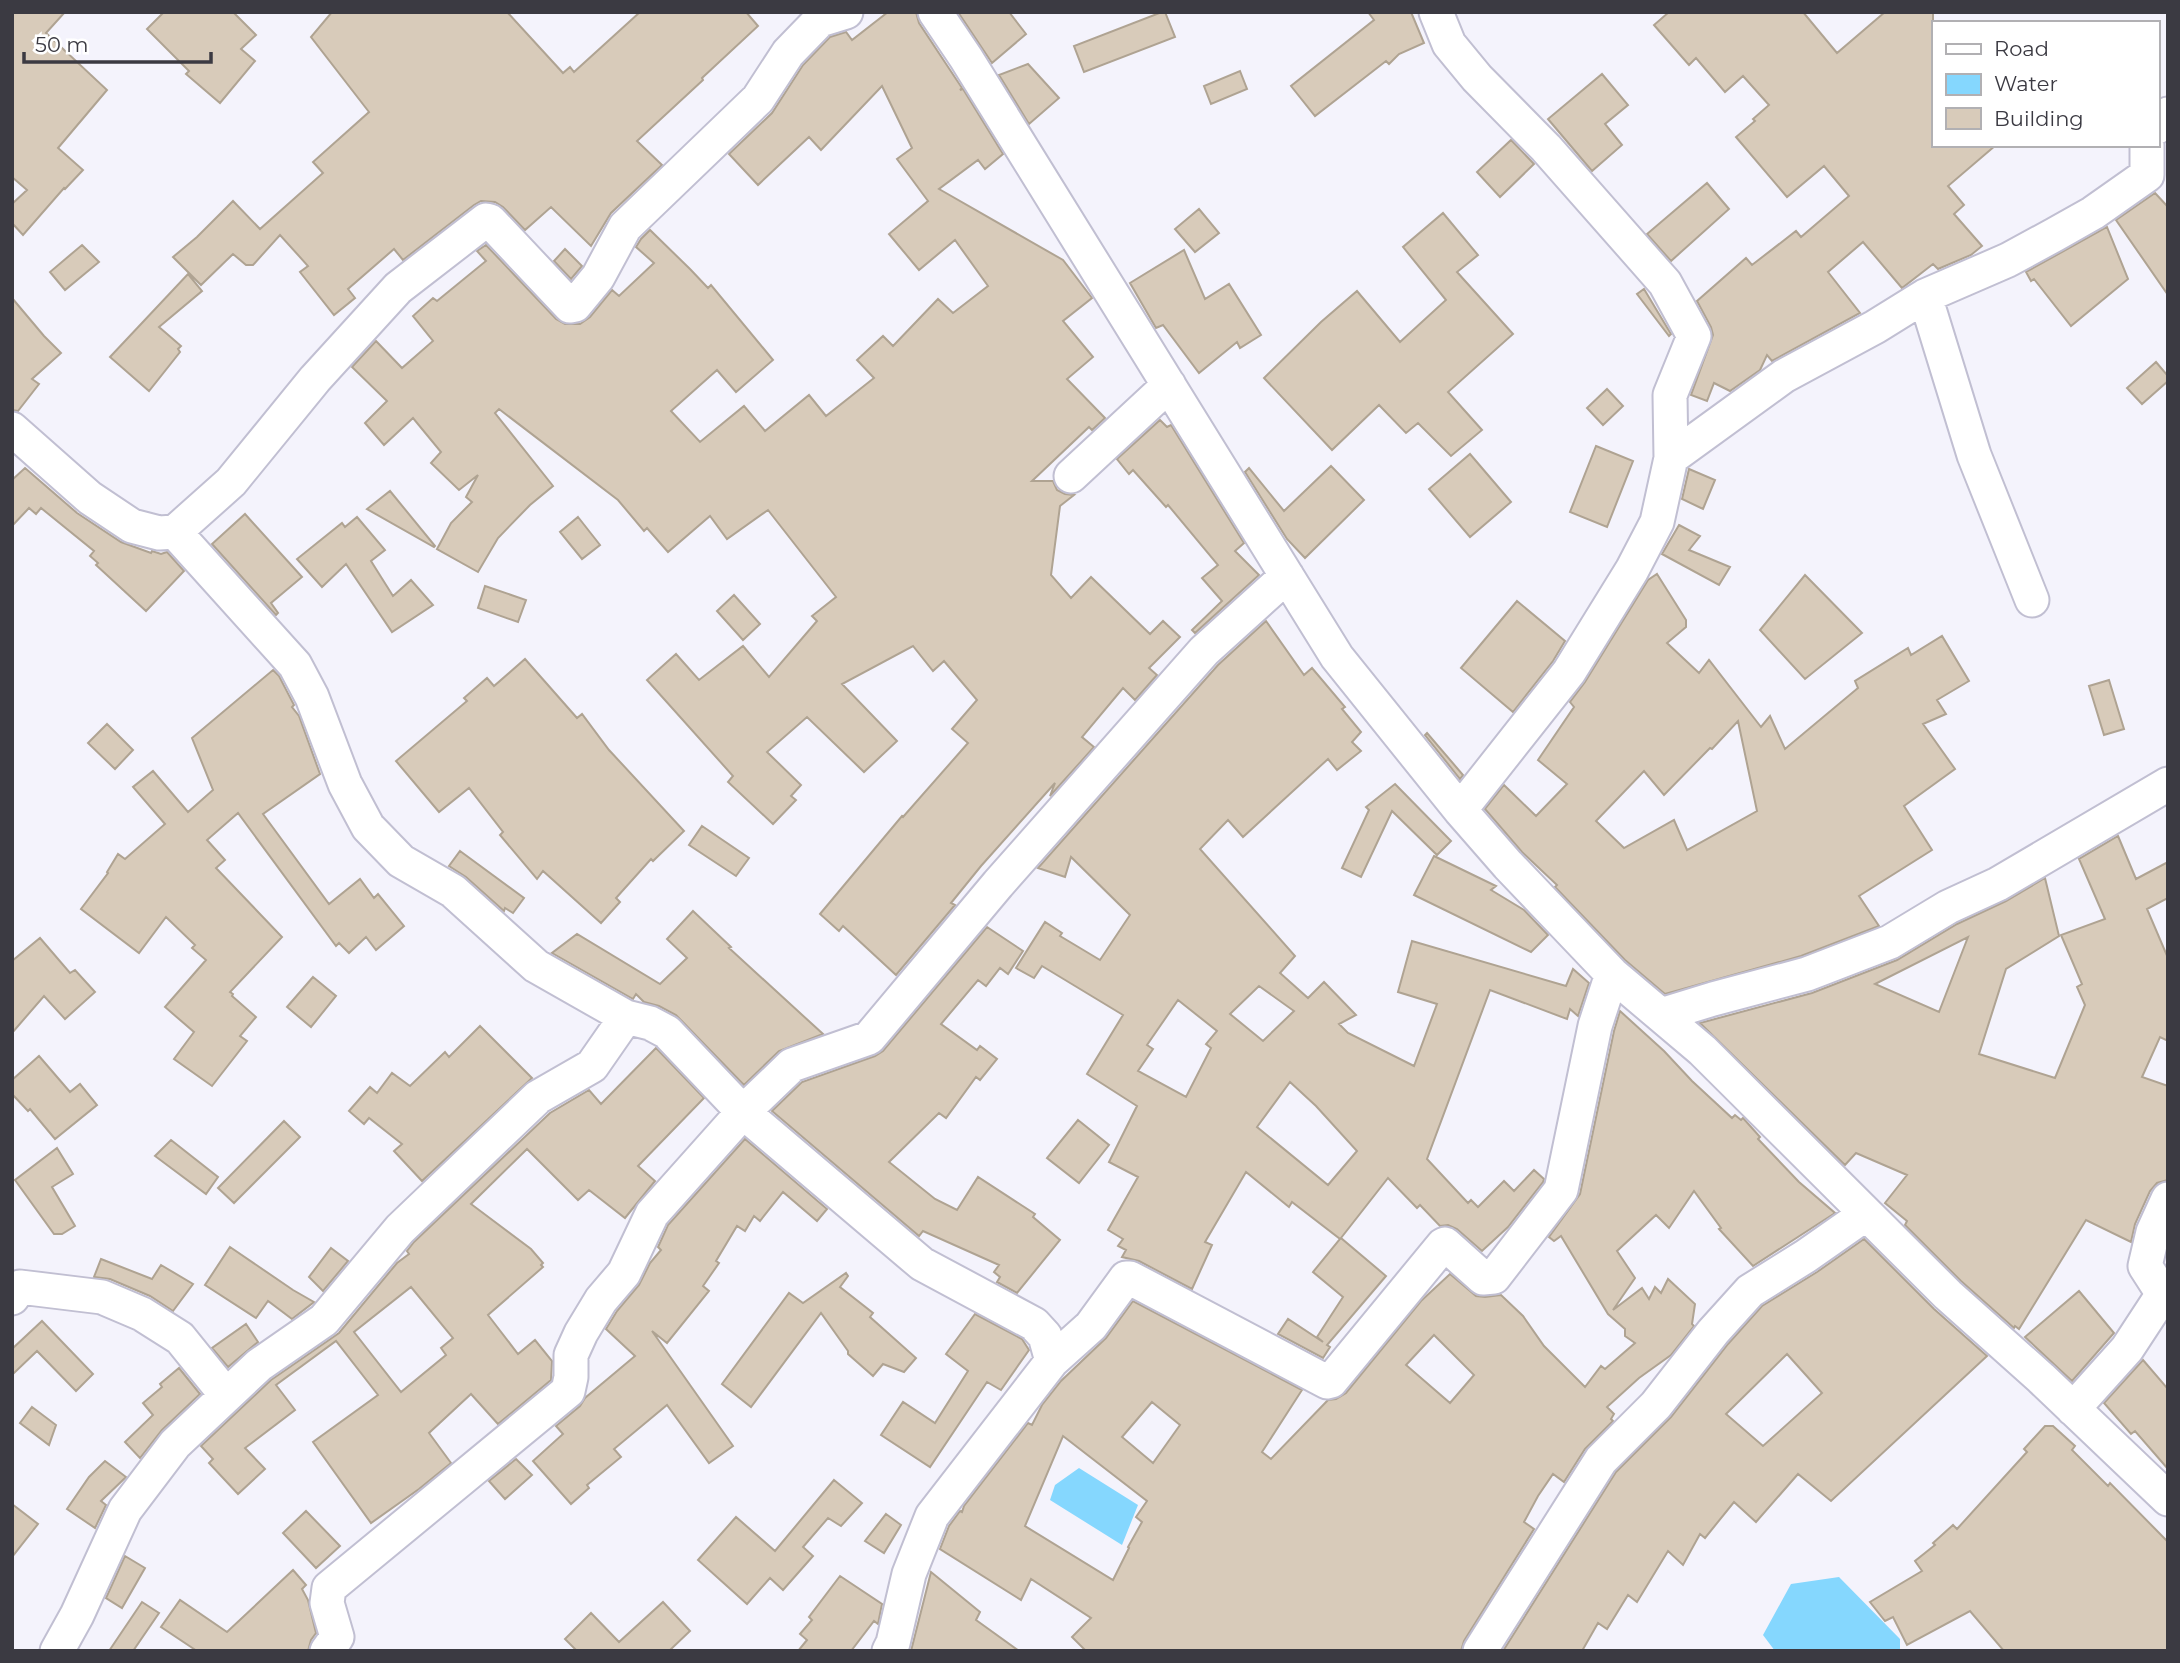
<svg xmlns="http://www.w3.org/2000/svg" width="2180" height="1663" font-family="Montserrat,sans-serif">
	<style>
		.water { fill: #85d7fe }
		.building { fill: #d8cbba; stroke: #afa392; stroke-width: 2; fill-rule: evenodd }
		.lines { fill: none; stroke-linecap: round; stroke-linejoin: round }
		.minor-casing { stroke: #c1bfd2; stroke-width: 37 }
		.minor { stroke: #fff; stroke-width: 33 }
	</style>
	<rect width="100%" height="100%" fill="#f4f3fc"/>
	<!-- water -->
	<path class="water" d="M1079,1468l59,37 -16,40 -72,-45 5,-15z
		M1839,1577l61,62v12h-125l-12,-16 28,-51z"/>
	<!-- building -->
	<path class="building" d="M12,12h53l-19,21 61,57 -49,58 25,22 -18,19 -1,-1 -41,47 -11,-12v-19l15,-14 -15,-13z
		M164,12h69l23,23 -15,14 14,12 -35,42 -34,-29 3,-3 -42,-42z
		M332,12h175l56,61 7,-6 4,5 66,-60h106l12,14 -56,52 1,2 -66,61 25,24 -51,48 -20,33 -40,-39 -26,23 -22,-23 -8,-5 -14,-1 -7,4 -71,55 -9,-11 -46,40 7,9 -21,17 -34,-43 8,-6 -28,-31 -27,30h-7l-13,-11 -32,31 -28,-28 24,-20 36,-36 27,28 63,-56 -10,-11 56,-50 -58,-75z
		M888,12h28l3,11 43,65 -2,2 3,-1 40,65 -18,15 -7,-9 -39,29 124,71 29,38 -29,23 30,36 -26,22 38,39 -13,12 -3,-3 -57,54h21l4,9 8,4 9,1 -14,11 -9,69 20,23 20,-21 59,57 13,-13 17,16 -31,31 8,7 -22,25 -12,-12 -41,49 12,10 -44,49 5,-13 -74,83 -30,37 4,2 -59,70 -53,-49 -4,5 -19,-17 82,-98 1,1 65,-74 -16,-14 25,-29 -33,-39 -11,10 -20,-25 -71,38 55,57 -33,31 -57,-55 -40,35 34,33 -10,11 5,4 -23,24 -45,-42 5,-6 -86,-96 29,-26 23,26 44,-34 26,31 48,-56 -5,-5 24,-19 -68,-87 -41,29 -17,-23 -42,36 -21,-24 -3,3 -26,-31 -119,-91 -4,4 58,73 -23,19 -32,33 -20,34 -41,-23 14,-26 21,-21 -6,-5 12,-22 -19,15 -28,-27 10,-11 -28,-34 -29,27 -19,-22 22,-22 -35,-34 24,-26 26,27 31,-27 -20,-25 20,-18 4,3 49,-40 -9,-10 9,-6 70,74 9,5h15l10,-7 22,-27 7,6 35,-33 -18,-16 5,-8 9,-9 40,39 18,19 3,-3 62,75 -37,32 -19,-22 -46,41 29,31 44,-36 21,25 44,-36 17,21 48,-38 -17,-18 26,-24 10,10 45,-47 15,14 35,-27 -33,-46 -36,30 -30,-36 39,-33 -31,-42 15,-11 -30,-62 -61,64 -12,-13 -51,48 -29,-31 43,-41 31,-48 27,-28 16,-5 6,8z
		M958,12h51l17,22 -34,29z
		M1162,12h3l10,25 -91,35 -10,-26z
		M1368,12h43l13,31 -25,11 -10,10 -3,-3 -71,55 -24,-30 83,-66z
		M1669,12h134l34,41 48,-41h48v133h63l-48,41 16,19 -10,9 28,32 -11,9 -33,14 -5,-5 -31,24 -39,-46 -35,30 32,41 -88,48 -5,-6 -7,15 -30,21 -16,-8 -7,18 -16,-6 22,-60 -2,-8 -14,-26 49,-43 6,7 44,-34 5,6 48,-41 -25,-30 -37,31 -51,-60 19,-16 -2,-2 16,-14 -26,-29 -18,16 -29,-34 -7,7 -35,-40z
		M1028,64l31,34 -30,26 -30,-49z
		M1240,71l7,18 -36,15 -7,-18z
		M1602,74l26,31 -23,19 17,21 -30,26 -44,-52z
		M1511,140l23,24 -34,33 -23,-25z
		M1707,183l22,26 -58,52 -24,-27z
		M2155,193l13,14v88l-52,-75z
		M1199,209l20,24 -24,19 -20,-23z
		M1443,213l35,42 -21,17 56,62 -65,58 34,38 -31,26 -33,-33 -12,10 -27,-28 -47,45 -68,-72 57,-56 36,-31 43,51 46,-42 -43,-53z
		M2107,227l21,52 -57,47 -37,-47 -3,2 -5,-9z
		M82,245l17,17 -34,28 -15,-18z
		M565,249l17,17 -11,13 -17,-18z
		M1184,250l21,49 24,-15 32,51 -21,13 -3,-6 -38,31 -36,-48 -7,3 -26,-45z
		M188,274l14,17 -43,36 22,19 -3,3 2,3 -31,39 -39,-34z
		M1644,289l27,45 -2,2 -32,-42z
		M12,298l32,38 17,17 -29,26 7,5 -21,27 -6,-1z
		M2156,362l12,14v5l-26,23 -15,-16z
		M1607,389l16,17 -20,19 -16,-17z
		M1160,420l7,7 4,-2 73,118 -9,8 24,24 -64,58 -3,-3 30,-29 -20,-23 16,-13 -50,-60 -2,2 -33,-37 -4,4 -12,-15z
		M1596,446l37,15 -26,66 -37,-15z
		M1470,454l41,48 -41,35 -41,-48z
		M1331,466l33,34 -59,58 -18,-19 -42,-67 4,-4 35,43z
		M25,468l52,45 44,29 30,11 1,-2 9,3 6,-2 17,19 -38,40 -50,-46 2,-2 -8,-7 4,-5 -53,-43 -5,6 -7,-6 -17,18v-46z
		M1689,469l26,11 -12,29 -21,-10z
		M390,491l45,55 -1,1 -67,-38z
		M245,514l57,63 -31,26 7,10 -2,2 -64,-71z
		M357,517l28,33 -14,11 22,35 18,-16 22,25 -41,27 -46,-68 -24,23 -25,-28 45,-36 3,4z
		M578,517l22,28 -18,14 -22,-27z
		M1679,525l21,11 -11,14 41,17 -11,18 -57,-31z
		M1657,574l29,46v7l-19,16 32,30 10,-13 52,67 9,-11 15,33 73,-61 -3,-7 53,-33 3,7 31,-19 27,45 -32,19 9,14 -23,10 32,45 -51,37 28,44 -73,46 20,30 -78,30 -136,38 -40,-34 -70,-73 2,-2 -35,-33 -37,-43 19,-24 32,31 31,-32 -29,-24 36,-53 -4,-5 15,-20 63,-102zM1738,721l19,90 -70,39 -13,-30 -50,28 -28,-27 48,-50 20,24 46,-47 2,1z
		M1805,575l57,58 -57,46 -45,-49z
		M485,586l41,14 -8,22 -40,-14z
		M734,595l26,29 -17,16 -26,-29z
		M1517,601l48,40 -12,20 -40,51 -52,-44z
		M1266,621l38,54 8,-7 33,39 -3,2 19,23 -9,10 9,9 -24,19 -9,-11 -85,78 -15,-17 -28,29 95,107 -15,17 28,25 16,-16 32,33 -17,9 9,9 66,33 23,-62 -39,-12 14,-51 154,45 7,-17 16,14 -11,33 -8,-7 -3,10 -77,-29 -63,169 41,44 3,-3 7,7 26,-26 10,10 20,-21 10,9 -1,3 -35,45 -26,24 -25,-22 -9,-4 -8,1 -20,-21 -3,3 -29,-30 -47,60 45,38 -59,69 3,2 -7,11 -45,-24 10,-15 35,23 -6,-5 26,-40 -30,-25 27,-33 -48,-37 -3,5 -43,-35 -41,70 7,3 -20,44 -53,-28 -17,-4 4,-7 -8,-4 5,-7 -15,-9 30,-53 -29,-15 28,-56 -50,-32 36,-59 -81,-49 -8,12 -18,-10 29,-46 17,11 -2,3 40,24 30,-45 -59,-58 -6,20 -27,-9 180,-203zM1259,986l35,25 -31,30 -33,-27zM1178,1000l39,31 -11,13 5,4 -25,49 -48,-26 15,-22 -6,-4zM1290,1082l26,24 41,45 -29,34 -71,-58z
		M525,659l52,59 5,-4 27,36 75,81 -31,30 -2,-2 -35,39 4,4 -19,21 -58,-52 -6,8 -37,-44 3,-3 -34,-44 -30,24 -43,-51 71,-60 -3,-3 23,-20 7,8z
		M273,670l6,6 15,29 -2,2 7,9 21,58 -57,40 66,90 31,-25 14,19 4,-4 26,32 -28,24 -10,-13 -17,16 -10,-10 -3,3 -98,-133 -31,27 18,20 -9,8 66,69 -52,55 3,2 -1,2 24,21 -16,19 7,5 -35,45 -38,-27 20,-27 -29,-25 41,-47 -14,-12 3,-3 -29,-28 -27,36 -58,-44 27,-36 -1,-1 11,-18 7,5 40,-35 -32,-37 20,-16 35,41 25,-22 -21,-52z
		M2109,680l15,49 -20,6 -15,-49z
		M107,724l26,26 -18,19 -27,-26z
		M1427,733l36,42 -3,4 -35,-44z
		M1395,784l56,57 -14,14 -45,-44 -31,66 -19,-9 27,-58 -3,-3z
		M702,826l47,32 -13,18 -47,-31z
		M2118,836l18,43 32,-17v36l-21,11 21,49v83l-8,-4 -18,40 26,9v94l-11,3 -7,8 -15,33 -4,18 -45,-22 -67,109 -4,-3 -1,2 -53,-47 -56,-56 2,-4 -22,-18 22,-28 -51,-22 -11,12 -145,-142 112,-30 85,-33 60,-36 49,-23 39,-23 14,58 -53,33 -27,85 76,24 30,-73 -8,-18 5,-3 -21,-49 44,-16 -26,-60zM1968,937l-29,75 -64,-28z
		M460,851l64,47 -11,15 -8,-5 -1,3 -38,-34 -17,-11z
		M1434,856l62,30 -5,4 33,20 24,25 -17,17 -117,-57z
		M693,911l38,36 -2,1 94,86 -44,17 -35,34 -68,-70 -17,-9 -15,-4 -8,-8 -3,5 -81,-46 25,-19 83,50 27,-26 -20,-19z
		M987,927l36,24 -15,23 -8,-6 -14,18 -8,-6 -37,44 36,26 3,-4 17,13 -17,21 -4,-3 -30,41 -7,-5 -50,49 46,37 22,11 21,-33 57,37 -2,3 27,23 -43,53 -20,-11 3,-5 -6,-5 5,-7 -76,-34 -4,5 -147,-125 30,-29 73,-26 8,-5z
		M40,938l30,35 5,-3 20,22 -30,27 -21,-23 -32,37v-72z
		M313,977l23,19 -25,31 -24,-20z
		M1620,1011l44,40 28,30 40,37 3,-3 6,5 2,-2 17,19 -2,2 41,43 36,31 -82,53 -34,-37 2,-1 -27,-37 -25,37 -13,-13 -39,36 18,27 -22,32 29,-22 7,11 6,-12 6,6 7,-14 27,25 -3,20 2,2 -23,29 -32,23 -32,29 7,7 -3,5 2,2 -28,28 -21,33 -11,-8 -15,22 -14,26 10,7 -70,112 -3,10h-375l-14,-14 19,-19 -60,-39 -10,21 -81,-51 9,-23 11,-15 2,1 2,-6 64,-83 4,2 10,-20 19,-24 45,-43 27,-37 169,89 -40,62 9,7 57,-59 8,-1 10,-6 75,-92 29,-27 26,22 9,1 16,-2 22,21 21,30 41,41 16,-21 4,3 30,-26 -10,-7v-7l-17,-15 -47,-78 -7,5 -5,-4 31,-43 34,-163zM1434,1335l40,40 -24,28 -44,-38zM1152,1402l28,23 -27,38 -31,-26zM1063,1436l84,65 -11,16 6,5 -14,25 1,1 -16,32 -88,-54z
		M480,1026l52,52 -110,103 -28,-30 8,-7 -33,-26 -5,6 -15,-13 21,-24 7,6 15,-20 18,13 35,-34 4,5z
		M656,1048l48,50 -66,68 17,15 -30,37 -36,-28 -11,10 -51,-51 -56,55 60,45 12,14 -2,2 2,2 -55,48 30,39 17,-14 17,21 -1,19 -53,44 -27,-30 -42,39 22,30 -32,26 -48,34 -58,-81 65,-47 -42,-54 -60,44 19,25 -50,38 20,21 -27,25 -29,-31 4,-4 -12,-13 70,-66 68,-47 58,-70 12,-9 -2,-3 7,-9 136,-129 39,-23 12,14zM411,1287l42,51 -12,10 5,7 -45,37 -47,-60z
		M39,1056l31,36 10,-8 17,21 -42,34 -25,-30 -2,2 -16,-17v-14z
		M1078,1120l31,25 -30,38 -32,-25z
		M284,1121l16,16 -66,66 -16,-15z
		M745,1139l82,70 -10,12 -34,-29 -23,29 -6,-5 -9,15 -8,-5 -21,35 3,2 -16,23 6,5 -42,52 -15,-12 81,115 -24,17 -42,-58 -53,44 7,8 -34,28 2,3 -18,16 -38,-43 30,-27 -7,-8 24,-20 5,-8 50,-42 -29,-27 11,-18 22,-26 11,-22 11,-13 -3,-3 10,-22z
		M171,1140l47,37 -12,17 -51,-38z
		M57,1148l16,26 -21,13 23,39 -13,8h-8l-39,-54z
		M1864,1239l70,70 53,47 -156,145 -33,-27 -42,48 -22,-20 -29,36 -5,-4 -17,31 -15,-14 -31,51 -9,-7 -21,34 -9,-6 -16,28h-79l113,-179 55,-55 57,-73 34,-38 55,-34zM1787,1354l35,39 -59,53 -37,-32z
		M230,1247l63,43 21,12 -22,17 -24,-18 -12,17 -51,-33z
		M331,1248l17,13 -25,30 -14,-14z
		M101,1259l51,20 9,-14 32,19 -20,27 -23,-15 -40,-17 -16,-2z
		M846,1273l2,3 -8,11 33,26 -3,4 46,41 -12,14 -21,-8 -10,12 -25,-22v-3l-27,-38 -70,94 -29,-23 67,-91 14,10z
		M2079,1291l35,42 -42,48 -47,-44z
		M975,1314l47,25 7,11 -28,40 -14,-8 -57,85 -49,-32 22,-33 32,21 33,-52 -22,-17z
		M42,1321l51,53 -17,17 -39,-40 -25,24v-26z
		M246,1324l12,18 -30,25 -16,-19z
		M2143,1360l25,29v80l-33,-38 -4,3 -27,-31z
		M179,1368l21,26 -38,36 -22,28 -15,-16 28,-27 -10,-12 19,-16 -2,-3z
		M32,1407l24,18 -7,20 -29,-22z
		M2045,1426h8l22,20 -3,4 36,36 2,-3 58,59v109h-164l-34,-40 -63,34 -14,-28 -8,4 -15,-19 52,-31 -7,-10 20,-16 -2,-2 20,-18 4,4 70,-77 -3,-3z
		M516,1459l16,16 -27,24 -16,-18z
		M105,1461l21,16 -25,24 5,4 -11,23 -28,-19 22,-32z
		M834,1480l28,23 -21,23 -13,-8 -25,29 10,9 -30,34 -13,-12 -23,26 -49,-44 38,-43 39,34z
		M12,1504l26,20 -26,33z
		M306,1511l34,35 -24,22 -33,-35z
		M886,1514l15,11 -17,28 -19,-12z
		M125,1556l20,12 -23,40 -16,-10z
		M293,1570l13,15 -4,4 6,11 8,33 -5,7 -3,11h-111l-36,-24 19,-27 47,32z
		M931,1572l49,40 -4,8 43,31h-108z
		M840,1576l42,28 -4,20 -4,-3 -23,30h-53l9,-11 -7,-6 12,-14 -3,-3z
		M142,1602l17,11 -26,38h-24z
		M663,1602l27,29 -21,20h-92l-12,-12 26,-26 28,29z"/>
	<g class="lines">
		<defs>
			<path id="minor" d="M935,12l31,46 371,599 123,153 48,55 104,109 90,76 246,245 93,83 127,121
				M1436,12l13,32 28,34 69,70 119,135 29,53 -24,59 1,63
				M2157,127l11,-13
				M1925,296l49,159 58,145
				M12,429l78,69 42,28 27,7 16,-1
				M1071,476l98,-91
				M1460,810l109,-138 63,-102 25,-48 14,-64 113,-82 91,-49 50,-31 83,-36 46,-25 39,-22 54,-38v-30
				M1661,1015l52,-16 94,-25 83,-32 58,-35 50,-23 170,-100
				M626,1017l24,6 17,9 76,80 49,-47 77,-27 129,-154 206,-233 83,-75
				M12,1298l8,-11 82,10 40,17 38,24 46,57
				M1052,1361l39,-35 35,-48h4l197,104 4,-1 112,-136 2,-1 38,34 11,-1 67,-87 34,-164 17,-52
				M2073,1409l54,-60 36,-55 -18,-28 8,-34 15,-33
				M57,1651l20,-36 48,-105 50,-66 84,-79 65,-45 76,-91 138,-132 54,-31 34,-49 -90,-51 -83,-75 -52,-30 -33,-34 -23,-43 -33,-87 -17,-32 -120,-133 56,-50 84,-103 83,-91 88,-68 4,1 80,85 5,-1 23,-28 27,-50 133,-128 30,-46 32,-33 26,-8
				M327,1651l10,-14 -10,-34 2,-15 239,-197 3,-14v-22l10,-22 20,-33 23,-27 28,-59 91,-102 179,152 112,60 11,12 7,25 -120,155 -23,58 -16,69 -4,8
				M1480,1651l121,-191 55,-55 57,-73 37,-41 56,-35 60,-42"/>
		</defs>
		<!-- minor casing -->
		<use href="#minor" class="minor-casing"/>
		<!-- minor -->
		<use href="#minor" class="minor"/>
	</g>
	<!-- border -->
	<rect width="2180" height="1663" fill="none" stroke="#3b3a42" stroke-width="28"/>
	<!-- legend -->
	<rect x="1932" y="21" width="228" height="126" fill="#ffffff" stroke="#b1b0b3" stroke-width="2"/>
	<rect x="1946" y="44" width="35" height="10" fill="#ffffff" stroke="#b1b0b3" stroke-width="2"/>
	<text x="1994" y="56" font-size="21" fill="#3b3a42">Road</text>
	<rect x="1946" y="74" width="35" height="21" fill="#85d7fe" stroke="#b1b0b3" stroke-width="2"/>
	<text x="1994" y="91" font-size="21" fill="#3b3a42">Water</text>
	<rect x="1946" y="108" width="35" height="21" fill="#d8cbba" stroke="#b1b0b3" stroke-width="2"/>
	<text x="1994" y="126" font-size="21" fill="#3b3a42">Building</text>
	<!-- scale -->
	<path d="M24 52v10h187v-10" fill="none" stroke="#3b3a42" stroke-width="3.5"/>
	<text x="35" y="52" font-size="21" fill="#3b3a42" stroke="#ffffff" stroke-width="5" paint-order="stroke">50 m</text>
</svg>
